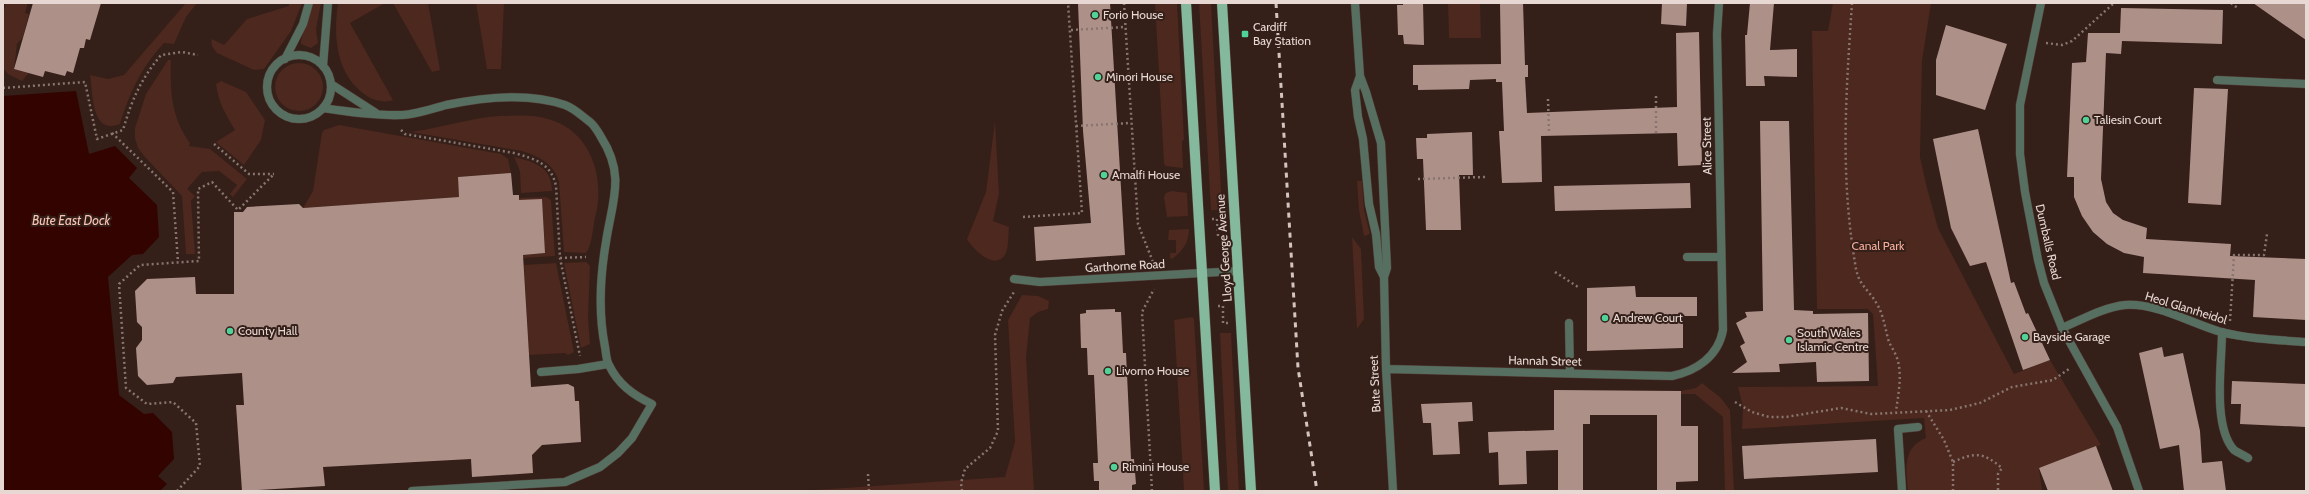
<svg xmlns="http://www.w3.org/2000/svg" width="2309" height="494" font-family="Cabin,sans-serif">
	<style>
		.green { fill: #4c281e }
		.water { fill: #330300 }
		.building { fill: #ad9189 }
		.lines { fill: none; stroke-linecap: round; stroke-linejoin: round }
		.service-casing { stroke: #513d37; stroke-width: 9 }
		.minor-casing { stroke: #513d37; stroke-width: 9 }
		.tertiary-casing { stroke: #513d37; stroke-width: 9 }
		.primary-casing { stroke: #513d37; stroke-width: 11 }
		.path { stroke: #887570; stroke-width: 2.5; stroke-dasharray: 2 3; stroke-linecap: butt }
		.service { stroke: #576f61; stroke-width: 8 }
		.minor { stroke: #576f61; stroke-width: 8 }
		.tertiary { stroke: #576f61; stroke-width: 8 }
		.primary { stroke: #85b99d; stroke-width: 10 }
		.rail { stroke: #d4c4bf; stroke-width: 3; stroke-dasharray: 5 5; stroke-linecap: butt }
		.poi-dot { fill: #50d398; stroke: #351f19; stroke-width: 1.5 }
		.labels { text-anchor: middle; stroke-width: 4; stroke-linejoin: round; paint-order: stroke }
		.poi-label { font-size: 12px; fill: #e7d8d3; stroke: #351f19; text-anchor: start }
		.street-label { font-size: 12px; fill: #e7d8d3; stroke: #351f19 }
		.park-label { font-size: 12px; fill: #f5ae9b; stroke: #351f19 }
		.water-label { font-size: 13px; font-style: italic; fill: #fac4b5; stroke: #351f19 }
	</style>
	<rect width="100%" height="100%" fill="#351f19"/>
	<!-- green -->
	<path class="green" d="M6,3h22l-3,10 4,1 -6,23 -6,7 -3,25 15,4 -7,8 -14,-7 -5,-6v-55z
		M186,3h11l-11,14 -12,27 -10,-1c-23,25 -34,49 -44,81 -29,12 -27,-31 -30,-49l18,4 16,-4z
		M289,3h13l-11,28 -27,38 -10,1 -37,-17c-4,-5 -7,-8 -5,-14l12,6 23,-26 42,-13z
		M313,3h8l-5,26 2,14 -7,5 -10,-4c-1,-5 10,-32 12,-41z
		M338,3h47l-35,20 43,77c-8,3 -19,1 -26,-4 -31,-20 -34,-59 -29,-93z
		M393,3h35l12,67 -8,2z
		M476,3h28l-3,66h-14z
		M1155,3h22l7,136 -2,3 1,26 -18,-2 -1,-3z
		M1199,3h12l11,207h-11z
		M1448,3h32l1,35h-32z
		M1833,3h98l-9,58 -2,96 7,31 11,40 76,146 36,-14 51,85 -62,23 3,23h-134c-2,-22 -6,-43 18,-53l-2,-20 -182,11 1,-22 -5,-20 140,-1 -5,-72 -5,-5h-51l-5,-278h16z
		M168,60h3c-1,30 0,57 19,83l-1,3 21,3 37,30 -14,18 -3,-3 7,-9 -18,-14 -17,1 -15,17 8,7 -4,5 4,53h-9l-4,-58 -38,-40 -6,-8 -3,-10v-10l11,-34z
		M275 87a24 24 0 1 1 48 0a24 24 0 1 1-48 0Z
		M221,81l25,11 19,28 -4,20 -17,25 -28,-23 19,-12c-9,-15 -17,-28 -19,-46z
		M499,116c16,0 34,-2 49,3 43,11 58,60 47,99 -2,9 -3,28 -9,35l-22,-1 -5,-70c-6,-19 -19,-25 -37,-31l-111,-19c30,-4 58,-14 88,-16z
		M995,121l4,73 -6,27 16,6c-1,8 0,21 -4,28 -11,16 -32,-6 -38,-16l19,-47z
		M339,125l162,29 7,5 3,14 -53,4 1,20 -156,11 10,-17 9,-58 2,-3z
		M514,157c21,5 38,10 38,34l-31,2 -1,-22z
		M1362,181l2,29 6,24 -6,2 -5,-26 -2,-29z
		M1172,191l15,2 1,23 -21,1 -3,-20 2,-4z
		M546,197l5,3 4,56 -32,2v-3l22,-2 -3,-53h-23v-2z
		M1189,229c0,13 -6,22 -17,30l-2,-1v-5h6v-13h-8l1,-10z
		M1352,237l9,12 3,70 -7,10z
		M586,262l4,4 -2,51 2,27 -9,4 -17,-85z
		M556,263l18,89 -6,3 -3,-2 -36,2 -5,-90z
		M1022,295l16,1 11,5 -1,8 -10,3 -8,6 -4,39 8,134h-233l204,-14 10,-35 -7,-122z
		M1192,317l2,2 10,172h-20l-10,-171z
		M1220,333h11l8,158h-11z
		M1702,383l19,15 9,12 4,81h-9l-2,-74 -28,-23h-14v-3l15,-3z"/>
	<!-- water -->
	<path class="water" d="M76,91l13,63 26,-8 22,22 -8,10 28,27 2,32 -16,17 -11,1 -24,22 11,118 25,19 9,-1 19,19 2,27 -16,17 9,8 -7,7h-157v-395z"/>
	<!-- building -->
	<path class="building" d="M33,3h68l-11,37 -4,-1 -2,9h-4l-7,25 -6,-2 -2,5 -20,-5 -2,6 -29,-8z
		M1078,3h32l15,252 -89,6 -2,-34 57,-4 -8,-92z
		M1403,3h20l1,42 -20,-1 -1,-9h-5l-1,-30h6z
		M1500,3h23l2,62h3v12h-3l2,36 150,-6 -1,-74 23,-1 3,133 -24,1 -1,-33 -136,3 1,46 -40,1 -3,-52h5l-2,-49h-6v-3l-26,1 -1,9 -51,1v-5h-5v-20l88,-1z
		M1662,3h25l-1,23 -25,-2z
		M1750,3h24l-4,47 27,-1v28l-33,-1 1,10h-19l-1,-51h2z
		M2253,3h53v37z
		M2121,8l102,2 -1,34 -100,-3 -1,13 -15,-1 -5,126 5,23 7,11 10,7 24,8 -1,11 85,5 -1,12 76,3v61l-53,-3 2,-37 -112,-7 1,-16 -20,-4 -17,-9 -14,-12 -11,-16 -8,-19v-20h-7l5,-114 14,-1 2,-29h32z
		M1946,25l61,19 -22,66 -49,-15v-35z
		M2194,88l34,1 -7,116 -33,-2z
		M1760,121h29l5,189 19,1v3l55,-1 1,68 -52,1 -1,-20 -37,2 1,8 -48,1 15,-11 -7,-16 5,-3 -9,-20 11,-6 -2,-5 18,-1z
		M1978,129l33,154 3,-1 12,32 2,-1 22,47 -27,10 -37,-108 -16,4 -19,-38 -18,-89z
		M1472,132l1,43h-14l2,55h-35l-3,-71h-6l-1,-21h11v-4z
		M511,173l2,22h6v5l23,-1 3,54 -22,2 8,132 37,-3 6,3 1,14h4l2,41 -39,3 -10,10 1,18 -61,4 -1,-18 -148,8 2,19 -83,5 -6,-86h8l-2,-32 -66,4 -3,6 -26,2 -9,-9 -2,-28 6,-8v-13l-5,-5 -2,-31 12,-12 48,-2 1,17h38v-82h9l4,-5 52,-3 4,4 156,-11 -1,-20z
		M1690,183l1,25 -136,3 -1,-25z
		M1635,286l1,11h61v19h-14v32l-96,3v-63z
		M1115,309v3h6l2,41h3l5,106h3l2,25 -4,1v6h-33v-10h-5l-1,-18h5l-4,-88h-6l-1,-27h-6l-1,-34 6,-1v-3z
		M2162,347l2,10 19,-4 17,78 2,32 20,-2 4,30h-42l-5,-46 -19,4 -21,-96z
		M2232,381l74,3v43l-66,-3 1,-20h-10z
		M1554,390l127,1v35h17v55l-22,1v9h-19v-76h-67v9h-7v67h-25v-41l-32,1 1,33 -28,1 -1,-33 -9,1 -1,-21 66,-2z
		M1472,402l1,19 -15,1 2,32 -27,1 -2,-32h-8l-2,-19z
		M1876,439l2,33 -134,7 -2,-33z
		M2096,446l17,45h-65l-9,-23z"/>
	<g class="lines">
		<defs>
			<path id="service" d="M267 87a32 32 0 1 1 64 0a32 32 0 1 1-64 0Z
				M285,59l18,-35 6,-21
				M323,66l5,-63
				M2217,80l89,4
				M331,84l45,29
				M323,108c26,4 53,8 79,7 14,-1 30,-6 44,-10 38,-8 82,-13 119,0 9,3 18,12 25,17 5,4 8,10 11,15 25,39 11,64 5,105 -6,35 -8,70 -1,105 1,5 1,13 4,18 9,19 24,30 43,39l-20,34 -14,15 -18,14 -35,15 -153,9
				M2222,332c0,31 -10,94 12,118 4,3 10,5 14,8
				M541,372l37,-3 30,-5"/>
			<path id="minor" d="M1355,3l5,73 6,16 15,51 6,125 -3,9 2,92 7,122
				M1360,76l-5,14 3,27 5,22 6,65 7,30 3,33 5,10
				M1687,257h34
				M1014,279l26,3 198,-11
				M1569,323l1,50
				M2062,328c19,-8 42,-21 63,-23 33,-2 65,18 96,27 28,7 57,8 85,10
				M1386,369l286,7c24,-5 46,-19 51,-46l-6,-296 2,-31
				M1902,491l-4,-62 20,-2"/>
			<path id="tertiary" d="M2041,3l-21,102v49l5,38 13,68 6,23 18,45 55,99 22,64"/>
			<path id="primary" d="M1186,3l29,488
				M1222,3l29,488"/>
		</defs>
		<!-- service casing -->
		<use href="#service" class="service-casing"/>
		<!-- minor casing -->
		<use href="#minor" class="minor-casing"/>
		<!-- tertiary casing -->
		<use href="#tertiary" class="tertiary-casing"/>
		<!-- primary casing -->
		<use href="#primary" class="primary-casing"/>
		<!-- path -->
		<path class="path" d="M1124,3l14,221 15,38
			M1852,3c-6,90 -12,170 3,260 3,23 12,24 22,41 7,12 8,25 12,38 3,6 7,12 9,19 4,17 0,34 -2,51
			M2231,3l8,6
			M1071,30l54,-3
			M2046,43l16,2 10,-4 42,-38
			M3,88l82,-6 12,57 26,-9c9,-31 18,-51 38,-75l21,-3 16,3
			M1548,99l1,34
			M1076,126l54,-3
			M401,130l4,4 109,19c21,6 37,10 42,33l4,72 20,98
			M112,133l61,59 5,70
			M1656,133v-39
			M214,144l35,30h25
			M1418,179l67,-2
			M1023,217l59,-4 -14,-210
			M1212,219h5l1,17h3
			M560,258l26,-1
			M1555,272l23,15
			M1218,306h5v17h5
			M2230,321l4,-66h30l3,-21
			M1735,402l17,10 17,5h17l55,-9 30,6 79,-4 30,-7 32,-16 41,-7 16,-11
			M1926,411l18,29 9,22v29
			M1953,462c22,-10 30,-10 49,6l-4,6v17
			M868,474l1,17
			M177,491l23,-25 -4,-43 -23,-21 -26,2 -21,-16 -7,-104 21,-19 59,-4 -1,-72 14,-7 26,28 36,-36
			M962,491l-1,-8 4,-14 25,-21 8,-17 -3,-96 7,-24 12,-19
			M1152,491l-10,-179 12,-23"/>
		<!-- service -->
		<use href="#service" class="service"/>
		<!-- minor -->
		<use href="#minor" class="minor"/>
		<!-- tertiary -->
		<use href="#tertiary" class="tertiary"/>
		<!-- primary -->
		<use href="#primary" class="primary"/>
		<!-- rail -->
		<path class="rail" d="M1276,3l22,365 19,123"/>
	</g>
	<!-- markers -->
	<g class="poi-dot">
		<circle cx="1095" cy="15" r="4"/>
		<rect x="1241" y="30" width="8" height="8" rx="2"/>
		<circle cx="1098" cy="77" r="4"/>
		<circle cx="2086" cy="120" r="4"/>
		<circle cx="1104" cy="175" r="4"/>
		<circle cx="1605" cy="318" r="4"/>
		<circle cx="230" cy="331" r="4"/>
		<circle cx="2025" cy="337" r="4"/>
		<circle cx="1789" cy="340" r="4"/>
		<circle cx="1108" cy="371" r="4"/>
		<circle cx="1114" cy="467" r="4"/>
	</g>
	<g class="labels">
		<!-- poi labels -->
		<g class="poi-label">
			<text x="1103" y="19">Forio House</text>
			<text x="1253" y="31">Cardiff<tspan x="1253" dy="14">Bay Station</tspan></text>
			<text x="1106" y="81">Minori House</text>
			<text x="2094" y="124">Taliesin Court</text>
			<text x="1112" y="179">Amalfi House</text>
			<text x="1613" y="322">Andrew Court</text>
			<text x="238" y="335">County Hall</text>
			<text x="1797" y="337">South Wales<tspan x="1797" dy="14">Islamic Centre</tspan></text>
			<text x="2033" y="341">Bayside Garage</text>
			<text x="1116" y="375">Livorno House</text>
			<text x="1122" y="471">Rimini House</text>
		</g>
		<!-- street labels -->
		<g class="street-label">
			<text transform="translate(1707 146) rotate(-91)" y="4">Alice Street</text>
			<text transform="translate(2048 242) rotate(77)" y="4">Dumballs Road</text>
			<text transform="translate(1224 248) rotate(-94)" y="4">Lloyd George Avenue</text>
			<text transform="translate(1125 266) rotate(-3)" y="4">Garthorne Road</text>
			<text transform="translate(2186 308) rotate(17)" y="4">Heol Glanrheidol</text>
			<text transform="translate(1545 361) rotate(1)" y="4">Hannah Street</text>
			<text transform="translate(1375 384) rotate(-93)" y="4">Bute Street</text>
		</g>
		<!-- park labels -->
		<g class="park-label">
			<text x="1878" y="250">Canal Park</text>
		</g>
		<!-- water labels -->
		<g class="water-label">
			<text x="71" y="225">Bute East Dock</text>
		</g>
	</g>
	<!-- border -->
	<rect width="2309" height="494" fill="none" stroke="#e7d8d3" stroke-width="8"/>
</svg>
